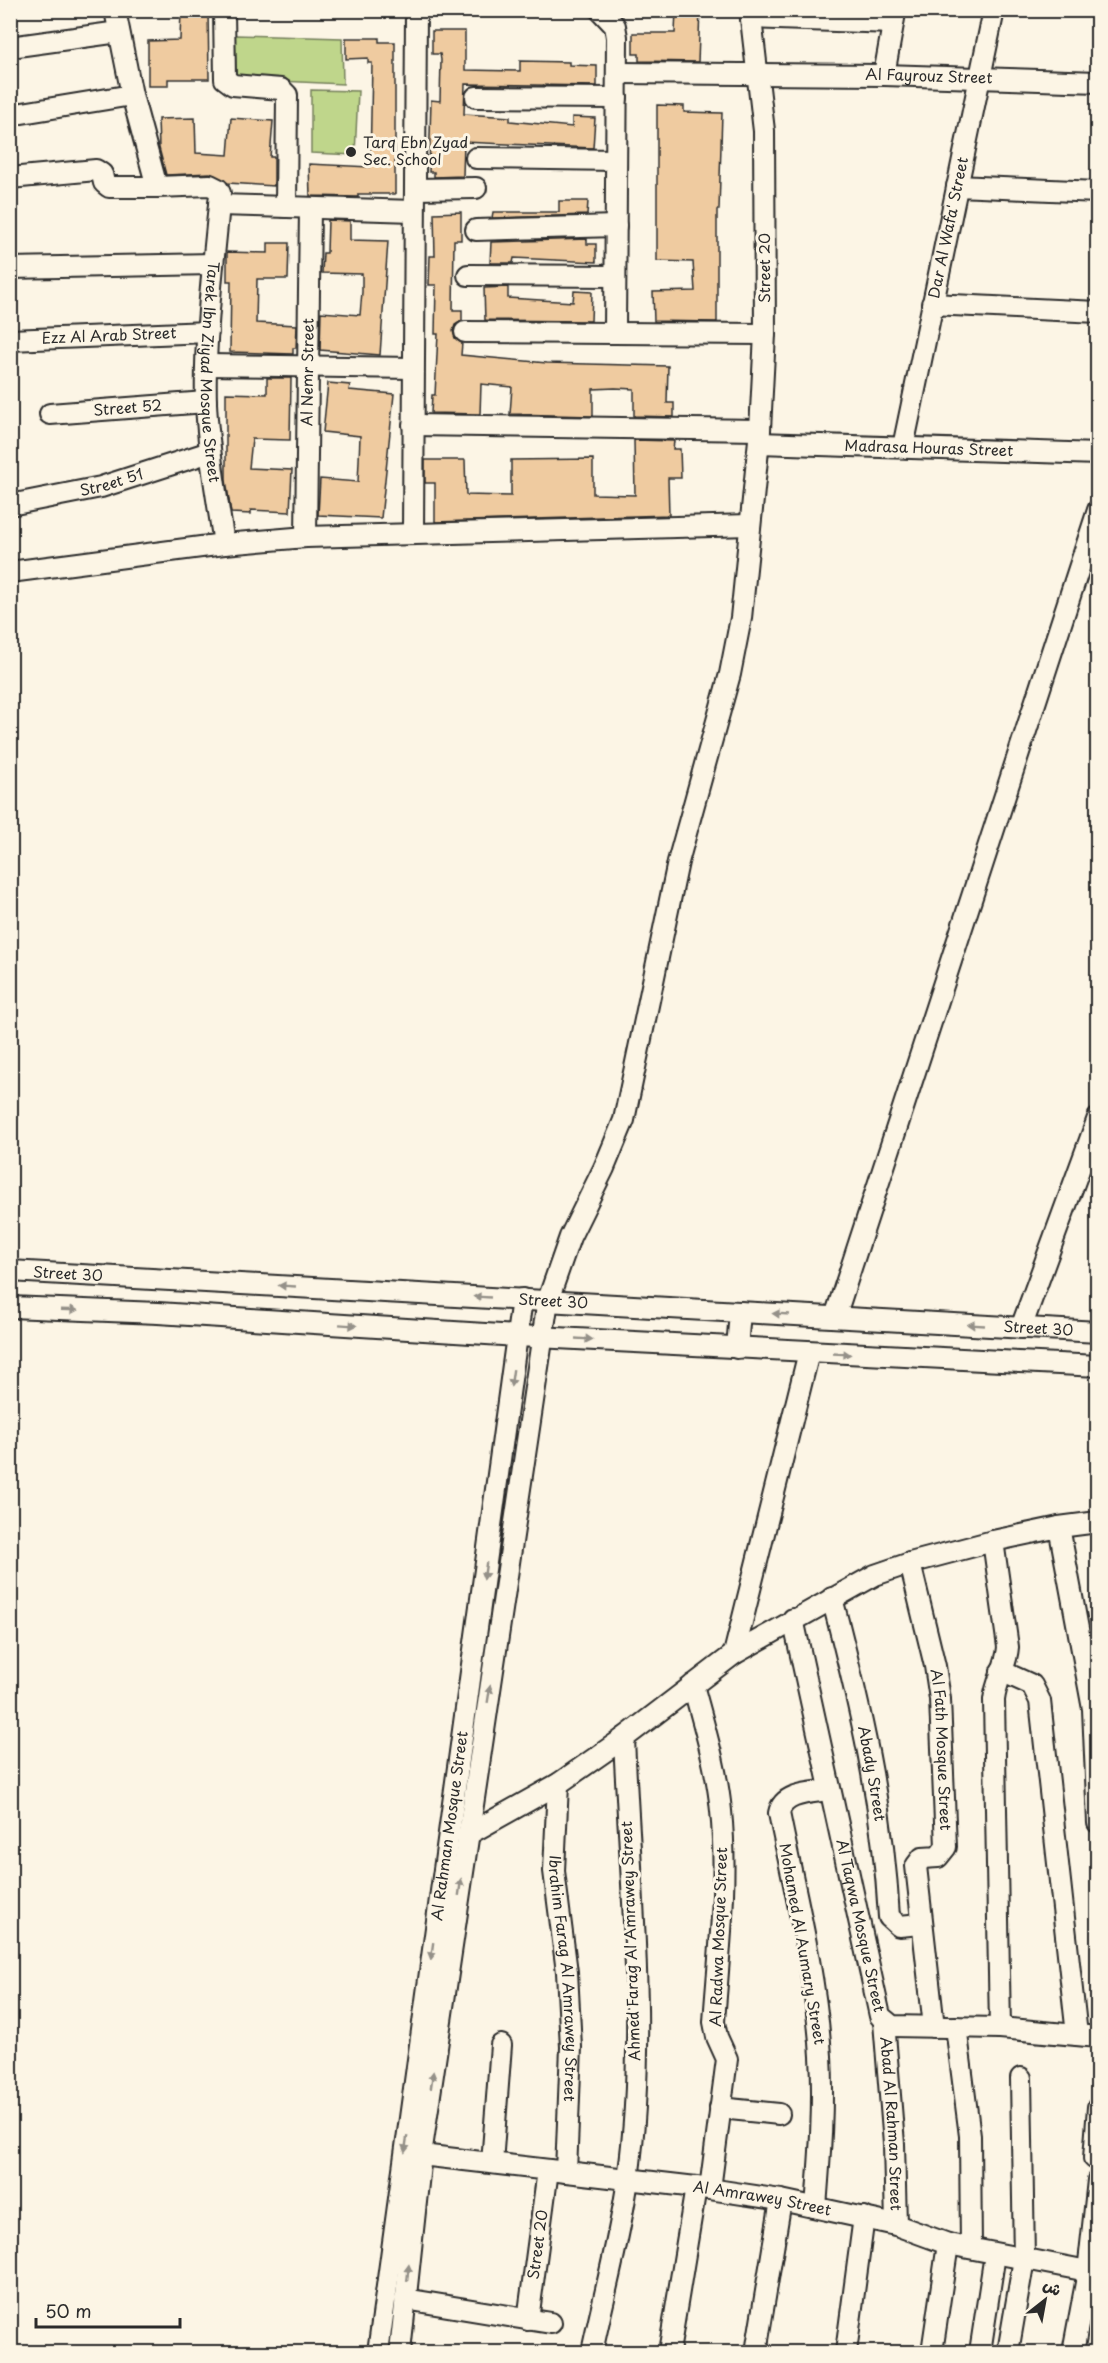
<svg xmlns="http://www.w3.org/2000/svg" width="1108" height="2363" font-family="'Playpen Sans','Playpen Sans Arabic',sans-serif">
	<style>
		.green { fill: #bfd68b; stroke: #75805b; stroke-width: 1.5 }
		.building { fill: #efcba0; stroke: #2b2b2b; stroke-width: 1.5 }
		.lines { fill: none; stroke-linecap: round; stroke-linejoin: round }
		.minor-casing { stroke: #2b2b2b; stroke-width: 24 }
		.minor { stroke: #fcf5e5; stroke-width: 20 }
		.oneway { fill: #949088 }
		.poi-dot { fill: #2b2b2b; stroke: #fcf5e5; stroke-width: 2 }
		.labels { text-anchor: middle; stroke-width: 6; stroke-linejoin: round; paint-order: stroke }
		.street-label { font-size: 15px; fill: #2b2b2b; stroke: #fcf5e5 }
		.poi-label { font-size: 15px; fill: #2b2b2b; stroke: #fcf5e5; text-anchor: start }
	</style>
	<rect width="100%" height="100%" fill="#fcf5e5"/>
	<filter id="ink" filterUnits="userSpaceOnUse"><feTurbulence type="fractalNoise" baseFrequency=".0167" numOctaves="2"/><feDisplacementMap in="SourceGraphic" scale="12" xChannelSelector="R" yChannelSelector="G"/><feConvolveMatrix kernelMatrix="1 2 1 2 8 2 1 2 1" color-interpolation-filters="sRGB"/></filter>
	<g filter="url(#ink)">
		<!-- green -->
		<path class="green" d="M235,35l107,3 1,46 -107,-5z
			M311,90l47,1 -3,64 -44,-2z"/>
		<!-- building -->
		<path class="building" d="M181,10h27l1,69h-41v7h-20v-45l32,-1z
			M676,10h24l-2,52 -59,-1v-7h-6v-21h42z
			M432,31h33v39l55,1v-10l49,1v3l28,1v20l-132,-2 -1,30 46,3v4l62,6v-10l23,1 -2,30 -129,-6 -1,34 -29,1v-5h-5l2,-72 9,1 1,-41 -1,-6h-8z
			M346,38h33v4h16v152h-37v3l-48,-1 -1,-32 61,3 2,-104h-4v-5l-22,1z
			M657,105l27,1v6l38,1 -3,97h-2v112l-63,-1 -1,-29 42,-1 -2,-29 -36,-1z
			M195,118l1,35 32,2 3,-37 42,3 -3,36h4v29l-46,-3 -18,-10 -44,2 -7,-27 -1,-29z
			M559,201h29l-1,14 -95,3 1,-6h66z
			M461,212v28h-7l-1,70h9v11l-7,4 -2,6 2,7 7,5 -1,12 86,8 121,3 -1,37h7v14l-40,-1v-27l-19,-1 -22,1v27l-83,-2 2,-27 -31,-3 -1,30 -49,-1 1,-18h3l3,-61h-3l1,-49h-7l1,-29h5l-1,-43z
			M328,220l22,1v19l38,1 -8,114 -60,-5 1,-38 39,3 2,-23v-18l-40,-1 1,-20h4z
			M587,239v5h9v18l-82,-4 -1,5h-23l1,-21z
			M268,243h21l-1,36h-31l-1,44 41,2 -1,23h-3v6l-63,-2 1,-71h-4v-29l41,1z
			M508,287v11l65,4 1,-11 18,1 -1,29 -106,-1 -1,-32z
			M267,378h24l-1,62 -38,-1 -3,29 43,2 -2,42 -39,-2v4l-20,-1 -5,-33v-87l41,1z
			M328,383l22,2 -1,5 45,4 -13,124 -63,-3 2,-36 38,3 1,-21 1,-25 -37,-4z
			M634,440l40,1 -1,8h7l1,29h-13l1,37 -234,7v-39h-10v-23h40l1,35 45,1v-36l82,-1v35l42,1z"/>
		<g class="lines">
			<defs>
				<g id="minor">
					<path id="s1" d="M115,10l17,85 25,92 53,-2 8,4 2,4c-6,70 -16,140 -14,210 2,47 11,94 18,141"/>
					<path d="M224,10l1,69 8,6 48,4 6,6 -1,112"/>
					<path d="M600,10l15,16 2,11 -2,296"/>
					<path d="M751,18l142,5"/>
					<path d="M10,47l109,-15"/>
					<path id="s2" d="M617,73l267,2 214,7"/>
					<path d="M884,75l11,-62"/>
					<path d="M476,97l141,1"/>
					<path d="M10,115l122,-20"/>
					<path d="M476,158l140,2"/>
					<path d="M10,178l86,-8 6,4 2,9 5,4h48"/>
					<path d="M957,186l141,6"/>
					<path d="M415,189l61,-1"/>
					<path d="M219,205l195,6"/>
					<path d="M476,230l140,-4"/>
					<path d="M10,268l203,-4"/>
					<path d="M468,275l147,1"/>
					<path d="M932,304l166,8"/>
					<path d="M465,332l300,2"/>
					<path id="s3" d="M10,340l198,-8"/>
					<path d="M207,365l206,3"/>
					<path id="s4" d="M50,414l156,-12"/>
					<path d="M413,425l347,5"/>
					<path id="s5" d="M759,443l339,11"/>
					<path id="s6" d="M903,447l91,-437"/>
					<path id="s7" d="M10,505l91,-18 109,-35"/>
					<path d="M413,533l3,-523"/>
					<path id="s8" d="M306,537l4,-329"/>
					<path d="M10,572l214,-28 82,-7 444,-12"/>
					<path id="s9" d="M10,1271l1088,61"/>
					<path d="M10,1307l148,6 360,23 580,30"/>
					<path d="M835,1317l263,-807"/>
					<path d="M1021,1328l77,-210"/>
					<path d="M737,1348l3,-36"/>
					<path d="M1059,1527l34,182 5,114"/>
					<path d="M993,1541l15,106c-1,18 -12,34 -14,53l6,328"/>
					<path id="s10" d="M910,1563l25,103 5,33 6,148 -8,10 -16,1 -6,8 18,161"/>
					<path id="s11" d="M832,1598c28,108 51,206 57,319l10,9 22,-2"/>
					<path id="s12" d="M793,1619l87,397 12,10 108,2 98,9"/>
					<path d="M734,1654l75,-302"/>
					<path d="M1001,1671l31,14 8,16 37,334"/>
					<path d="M693,1685c11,41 24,83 28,126 7,70 -2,141 -7,211l3,15 10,22 -17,130"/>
					<path id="s13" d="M558,1784l-4,87 13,101 4,75 -5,125"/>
					<path d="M467,1835l91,-51 66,-46 110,-84 141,-79 35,-12 83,-22 66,-14 39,-5"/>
					<path id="s14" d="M884,2022l10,122 2,81"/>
					<path d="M956,2027l14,109 1,112"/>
					<path d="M1098,2107l-4,51 4,3"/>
					<path d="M720,2108l59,6"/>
					<path id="s15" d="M421,2155l275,32 85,13 115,25 52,19 150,29"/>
					<path d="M492,2163l9,-118"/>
					<path d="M816,2207c4,-51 8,-101 5,-151 -5,-82 -26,-163 -42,-243 4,-21 33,-20 50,-23"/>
					<path d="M405,2299l146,24"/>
					<path id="s16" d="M528,2320l20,-150"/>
					<path id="s17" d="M378,2352l144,-1053"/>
					<path d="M400,2352l21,-197 127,-855 22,-63 34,-69 20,-48 54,-258 52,-188 11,-56 19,-188 5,-96 -1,-203 -14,-121"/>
					<path d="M592,2352c12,-57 28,-115 36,-173 20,-145 2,-295 -4,-441"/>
					<path d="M669,2352l27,-165"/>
					<path d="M756,2352l25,-152"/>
					<path d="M846,2352l18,-135"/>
					<path d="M932,2352l16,-108"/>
					<path d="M980,2352l15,-98"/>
					<path d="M1008,2352l16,-93 -3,-181"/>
					<path d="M1073,2352l15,-80 10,-92"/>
				</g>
			</defs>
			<!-- minor casing -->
			<use href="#minor" class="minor-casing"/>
			<!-- minor -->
			<use href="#minor" class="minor"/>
		</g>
		<!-- one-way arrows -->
		<defs><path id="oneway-solid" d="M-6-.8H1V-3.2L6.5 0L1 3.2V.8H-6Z" transform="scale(1.5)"/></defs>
		<g class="oneway">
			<use href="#oneway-solid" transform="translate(287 1286) rotate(-177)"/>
			<use href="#oneway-solid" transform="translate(482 1297) rotate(-177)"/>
			<use href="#oneway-solid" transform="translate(69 1310) rotate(2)"/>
			<use href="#oneway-solid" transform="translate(781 1314) rotate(-177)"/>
			<use href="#oneway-solid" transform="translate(348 1325) rotate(4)"/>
			<use href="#oneway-solid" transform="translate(976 1325) rotate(-177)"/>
			<use href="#oneway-solid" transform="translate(584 1339) rotate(3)"/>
			<use href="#oneway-solid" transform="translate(842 1354) rotate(3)"/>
			<use href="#oneway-solid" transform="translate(512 1378) rotate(98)"/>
			<use href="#oneway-solid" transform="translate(485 1571) rotate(98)"/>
			<use href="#oneway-solid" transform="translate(489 1694) rotate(-81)"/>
			<use href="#oneway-solid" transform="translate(460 1887) rotate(-82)"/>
			<use href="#oneway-solid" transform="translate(432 1951) rotate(98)"/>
			<use href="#oneway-solid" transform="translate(432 2080) rotate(-82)"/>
			<use href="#oneway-solid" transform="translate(406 2144) rotate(98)"/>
			<use href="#oneway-solid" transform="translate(408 2273) rotate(-84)"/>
		</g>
	</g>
	<!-- markers -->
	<circle class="poi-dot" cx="351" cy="152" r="6"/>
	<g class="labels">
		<!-- street labels -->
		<g class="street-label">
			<text dy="5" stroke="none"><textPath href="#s2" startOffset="312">Al Fayrouz Street</textPath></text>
			<text dy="5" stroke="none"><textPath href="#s6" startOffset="224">Dar Al Wafa' Street</textPath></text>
			<text transform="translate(765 268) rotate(-90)" y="5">Street 20</text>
			<text dy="5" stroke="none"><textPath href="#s3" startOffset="99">Ezz Al Arab Street</textPath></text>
			<text dy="5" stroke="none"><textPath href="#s1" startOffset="428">Tarek Ibn Ziyad Mosque Street</textPath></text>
			<text dy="5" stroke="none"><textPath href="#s8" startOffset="165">Al Nemr Street</textPath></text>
			<text dy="5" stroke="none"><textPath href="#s4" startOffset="78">Street 52</textPath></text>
			<text dy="5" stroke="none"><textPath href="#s5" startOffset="170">Madrasa Houras Street</textPath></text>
			<text dy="5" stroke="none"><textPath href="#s7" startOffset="104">Street 51</textPath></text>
			<text dy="5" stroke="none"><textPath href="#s9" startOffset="58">Street 30</textPath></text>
			<text dy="5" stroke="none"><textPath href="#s9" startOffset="544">Street 30</textPath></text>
			<text dy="5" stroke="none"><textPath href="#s9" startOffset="1030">Street 30</textPath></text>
			<text dy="5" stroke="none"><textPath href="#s10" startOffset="190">Al Fath Mosque Street</textPath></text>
			<text dy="5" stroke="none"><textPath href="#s11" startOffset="180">Abady Street</textPath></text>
			<text dy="5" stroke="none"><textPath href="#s17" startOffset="531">Al Rahman Mosque Street</textPath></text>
			<text dy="5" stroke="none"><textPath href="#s12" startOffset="314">Al Taqwa Mosque Street</textPath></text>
			<text transform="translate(719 1937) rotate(-88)" y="5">Al Radwa Mosque Street</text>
			<text transform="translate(631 1941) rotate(-92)" y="5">Ahmed Farag Al Amrawey Street</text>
			<text transform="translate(802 1944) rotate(80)" y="5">Mohamed Al Aumary Street</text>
			<text dy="5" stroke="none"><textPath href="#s13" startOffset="195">Ibrahim Farag Al Amrawey Street</textPath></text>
			<text dy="5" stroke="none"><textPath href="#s14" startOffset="102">Abad Al Rahman Street</textPath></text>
			<text dy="5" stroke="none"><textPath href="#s15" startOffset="344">Al Amrawey Street</textPath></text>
			<text dy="5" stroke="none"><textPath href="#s16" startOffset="76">Street 20</textPath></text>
		</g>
		<!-- poi labels -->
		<g class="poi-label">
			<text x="363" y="148">Tarq Ebn Zyad<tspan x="363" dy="17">Sec. School</tspan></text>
		</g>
	</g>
	<!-- margin -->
	<rect width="1108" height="2363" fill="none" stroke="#fcf5e5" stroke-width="36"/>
	<rect x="18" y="18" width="1072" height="2327" fill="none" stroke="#2b2b2b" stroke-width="2" filter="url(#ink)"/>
	<!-- north arrow -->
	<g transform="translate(1045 2300) rotate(31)" stroke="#fcf5e5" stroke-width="4.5" paint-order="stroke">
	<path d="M0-4.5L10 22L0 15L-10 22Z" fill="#2b2b2b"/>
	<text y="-9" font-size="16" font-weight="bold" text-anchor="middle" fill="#2b2b2b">ش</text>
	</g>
	<!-- scale -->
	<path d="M36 2318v9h144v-9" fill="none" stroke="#2b2b2b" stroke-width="3"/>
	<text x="45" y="2318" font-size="18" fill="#2b2b2b" stroke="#fcf5e5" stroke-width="4.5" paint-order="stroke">50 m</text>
</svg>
